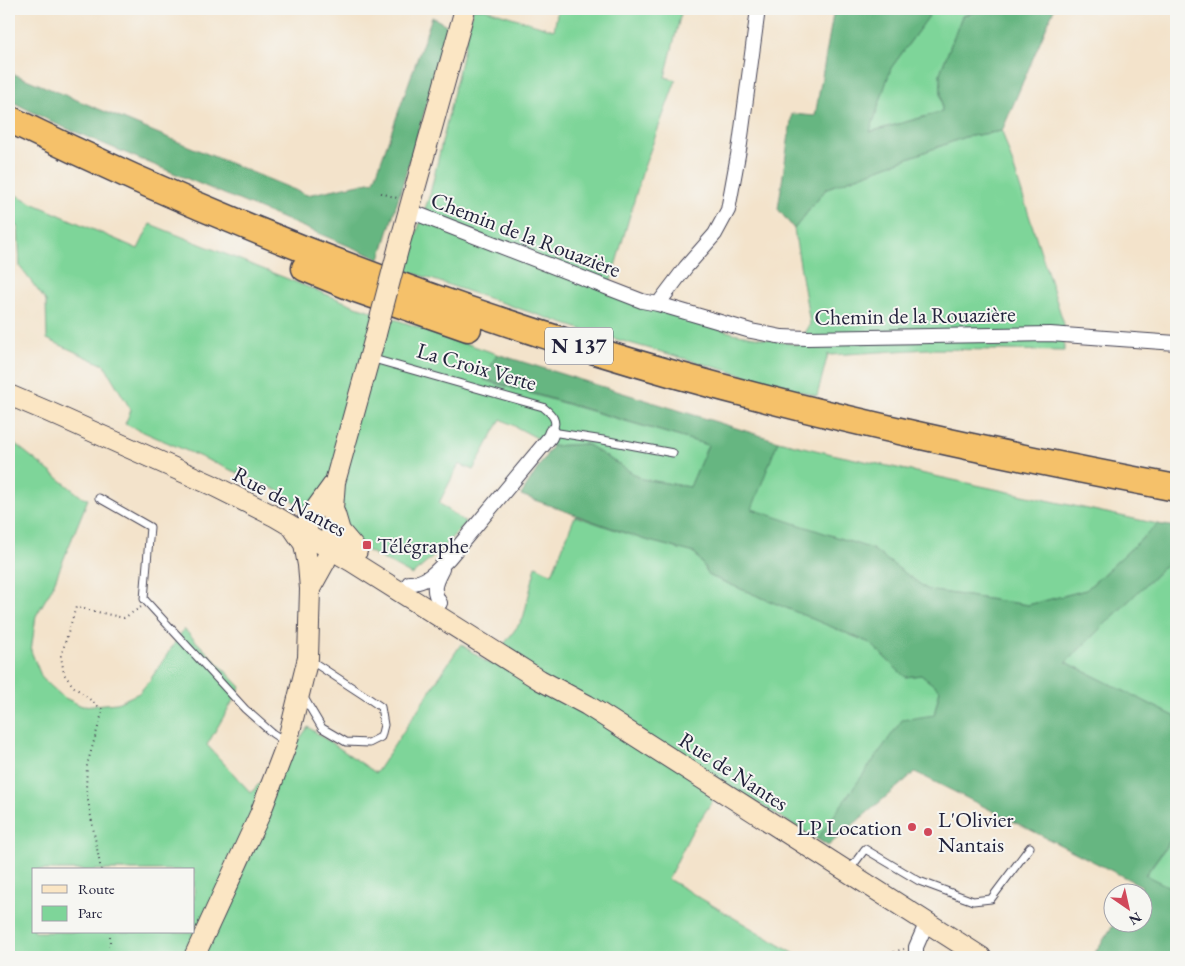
<svg xmlns="http://www.w3.org/2000/svg" width="1185" height="966" font-family="'EB Garamond',serif">
	<style>
		.green { fill: #7ed599; stroke: #507c6a; fill-rule: evenodd }
		.forest { fill: #66b681; stroke: #446c5e }
		.lines { fill: none; stroke-linecap: round; stroke-linejoin: round }
		.lane-casing { stroke: #413f51; stroke-width: 9 }
		.street-casing { stroke: #413f51; stroke-width: 16 }
		.secondary-casing { stroke: #413f51; stroke-width: 22 }
		.highway-casing { stroke: #413f51; stroke-width: 29 }
		.path { stroke: #413f51; stroke-width: 2; stroke-dasharray: 1 4; stroke-linecap: butt }
		.lane { stroke: #fff; stroke-width: 7 }
		.street { stroke: #fff; stroke-width: 14 }
		.secondary { stroke: #fbe6c4; stroke-width: 20 }
		.highway { stroke: #f5c16b; stroke-width: 26 }
		.secondary-bridge-casing { stroke: #413f51; stroke-width: 22; stroke-linecap: butt }
		.secondary-bridge { stroke: #fbe6c4; stroke-width: 20 }
		.poi-dot { fill: #d1495b; stroke: #f6f6f2; stroke-width: 2 }
		.labels { text-anchor: middle; stroke-width: 4; stroke-linejoin: round; paint-order: stroke }
		.shield { fill: #f6f6f2; stroke: #626272; stroke-width: 1 }
		.shield-label { font-size: 21px; font-weight: bold; fill: #22223b }
		.street-label { font-size: 22px; fill: #22223b; stroke: #f6f6f2 }
		.poi-label { font-size: 22px; fill: #22223b; stroke: #f6f6f2; text-anchor: start }
	</style>
	<rect width="100%" height="100%" fill="#f6f6f2"/>
	<filter id="ink" filterUnits="userSpaceOnUse"><feTurbulence type="fractalNoise" baseFrequency=".02" numOctaves="2"/><feDisplacementMap in="SourceGraphic" scale="10" xChannelSelector="R" yChannelSelector="G"/><feConvolveMatrix kernelMatrix="1 2 1 2 8 2 1 2 1" color-interpolation-filters="sRGB"/></filter>
	<filter id="wash" filterUnits="userSpaceOnUse"><feTurbulence type="fractalNoise" baseFrequency=".0096" numOctaves="4" result="noise"/><feDisplacementMap in="SourceGraphic" scale="20" xChannelSelector="R" yChannelSelector="G"/><feGaussianBlur stdDeviation="1.12" result="paint"/><feColorMatrix in="noise" values="0 0 0 0 0 0 0 0 0 0 0 0 0 0 0 0 0 1.4 0 .05"/><feComposite in="paint" operator="in"/></filter>
	<g filter="url(#wash)">
		<rect width="100%" height="100%" fill="#f3e3cb"/>
		<!-- green -->
		<path class="green" d="M473,9h12l69,21 4,-21h124l-17,68 11,3 -33,90 -36,124 126,39 66,12 11,-21 -16,-95 33,-41 138,-51 37,-6 62,193v27l-136,-2 -97,6 -3,-1 -11,42 -237,-67 -176,-59 26,-76z
			M920,9h64l-22,7 -22,57 2,39 -73,20 22,-64 38,-52z
			M9,191l23,12 106,46 12,-25 203,81 144,49 -13,26 224,65 -18,42 -48,-8 -56,-35 -34,2 -51,-27 -28,51 -14,-6 -20,39 27,20 -34,35 -20,17 -57,-31 -76,-53 -154,-67 6,-14 -27,-45 -57,-26 -1,-38 -26,-34 -2,-41 -9,-3z
			M9,439l74,59 5,1 -36,89 -16,28 -5,35 11,27 21,19 19,9 35,-3 22,-10 11,-13 34,-51 57,58 -34,58 44,48 47,-52 10,-14 68,46 85,-129 28,20 34,-45 13,-53 16,8 23,-58 67,23 53,14 15,23 160,67 35,34 16,-2 19,15 -6,25 -117,124 -93,-56 -34,52 -22,44 132,78h-791zM34,870h160v62h-160z
			M778,441l54,13 326,70 -72,66 -58,15 -100,-15 -56,-41 -121,-40z
			M1176,555v162l-110,-55z
			M1176,833v57l-31,-14z"/>
		<!-- forest -->
		<path class="forest" d="M834,9h86l9,7 -38,52 -21,64 72,-20 -2,-39 22,-57 22,-7h70l-52,122 -37,6 -138,51 -33,41 -16,-20 14,-95 23,2z
			M432,17l18,10 -70,232 -324,-135 -47,-24v-28l298,123 67,-14z
			M497,354l281,87 -26,68 120,40 56,41 100,15 58,-15 72,-66 18,3v28l-110,107 110,55v116l-31,42 31,15v67h-84l22,-33h28v-30l-5,-1 5,-7 -227,-114 -87,74 -11,-7 85,-119 32,-5 6,-25 -19,-15 -16,2 -35,-34 -160,-67 -15,-23 -53,-14 -121,-44 31,-49 34,-2 56,35 48,8 18,-42 -224,-66z"/>
	</g>
	<g filter="url(#ink)">
		<g class="lines">
			<defs>
				<path id="lane" d="M370,358l173,49c9,7 16,14 9,25l51,8 70,13
					M99,498l51,29 -6,72 101,110 27,24 12,8
					M303,696l19,32 24,14 23,1 12,-6 3,-12 -3,-18 -16,-11 -55,-36
					M848,872l17,-23 54,32 54,20 18,-2 39,-52"/>
				<path id="street" d="M408,212l7,1 227,88 16,3 93,27 31,6 25,1 243,-4 126,9
					M658,304l28,-37 29,-33 13,-24 12,-66 18,-135
					M409,583c18,1 29,-14 40,-25l101,-121 2,-5
					M440,603c-9,-14 -5,-20 2,-34
					M916,957v-10l11,-25"/>
				<path id="secondary" d="M399,246l66,-237
					M9,395l40,17 163,73 64,32 75,44 189,119 47,25 394,252
					M335,514l5,17 17,20
					M308,546l-1,-18 2,-10 26,-36
					M310,589l15,-27 5,-13 5,-67 41,-148
					M194,957l66,-143 27,-71 21,-85 2,-69 -2,-24 -4,-21 -11,-16"/>
				<path id="highway" d="M9,119c214,105 438,191 668,256 164,46 331,81 499,113
					M305,268l51,21 112,39"/>
			</defs>
			<!-- lane casing -->
			<use href="#lane" class="lane-casing"/>
			<!-- street casing -->
			<use href="#street" class="street-casing"/>
			<!-- secondary casing -->
			<use href="#secondary" class="secondary-casing"/>
			<!-- highway casing -->
			<use href="#highway" class="highway-casing"/>
			<!-- path -->
			<path class="path" d="M381,193l16,5
				M101,870l-15,-80 1,-25 16,-55 -30,-24 -9,-12 -3,-18 15,-49 48,11 17,-11
				M109,957l1,-14v-11
				M885,957l11,-6 8,-2"/>
			<!-- lane -->
			<use href="#lane" class="lane"/>
			<!-- street -->
			<use href="#street" class="street"/>
			<!-- secondary -->
			<use href="#secondary" class="secondary"/>
			<!-- highway -->
			<use href="#highway" class="highway"/>
			<defs>
				<path id="secondary-bridge" d="M376,334l23,-88"/>
			</defs>
			<!-- secondary-bridge casing -->
			<use href="#secondary-bridge" class="secondary-bridge-casing"/>
			<!-- secondary-bridge -->
			<use href="#secondary-bridge" class="secondary-bridge"/>
		</g>
	</g>
	<!-- markers -->
	<g class="poi-dot">
		<rect x="362" y="540" width="10" height="10" rx="2.5"/>
		<circle cx="912" cy="827" r="5"/>
		<circle cx="928" cy="832" r="5"/>
	</g>
	<g class="labels">
		<!-- shield labels -->
		<rect class="shield" x="545" y="327.5" width="68" height="37" rx="4"/>
		<g class="shield-label">
			<text x="579" y="353">N 137</text>
		</g>
		<!-- street labels -->
		<g class="street-label">
			<text transform="translate(526 234) rotate(21)" y="8">Chemin de la Rouazière</text>
			<text transform="translate(915 315) rotate(-1)" y="8">Chemin de la Rouazière</text>
			<text transform="translate(477 366) rotate(16)" y="8">La Croix Verte</text>
			<text transform="translate(290 501) rotate(28)" y="8">Rue de Nantes</text>
			<text transform="translate(734 771) rotate(33)" y="8">Rue de Nantes</text>
		</g>
		<!-- poi labels -->
		<g class="poi-label">
			<text x="377" y="553">Télégraphe</text>
			<text x="938" y="827">L'Olivier<tspan x="938" dy="25">Nantais</tspan></text>
			<text x="902" y="835" text-anchor="end">LP Location</text>
		</g>
	</g>
	<!-- margin -->
	<rect width="1185" height="966" fill="none" stroke="#f6f6f2" stroke-width="30"/>
	<!-- legend -->
	<rect x="32" y="868" width="162" height="65" fill="#f6f6f2" stroke="#a1a1a9"/>
	<rect x="42" y="885" width="25" height="8" fill="#fbe6c4" stroke="#a1a1a9"/>
	<text x="78" y="894" font-size="15" fill="#22223b">Route</text>
	<rect x="42" y="906" width="25" height="15" fill="#7ed599" stroke="#a1a1a9"/>
	<text x="78" y="918" font-size="15" fill="#22223b">Parc</text>
	<!-- north arrow -->
	<g transform="translate(1128 908) rotate(146)"><circle r="24" fill="#f6f6f2" stroke="#a1a1a9"/>
	<path d="M0-4L9 19L0 12L-9 19Z" fill="#d1495b"/>
	<text y="-8" font-size="14" font-weight="bold" text-anchor="middle" fill="#22223b">N</text>
	</g>
</svg>
